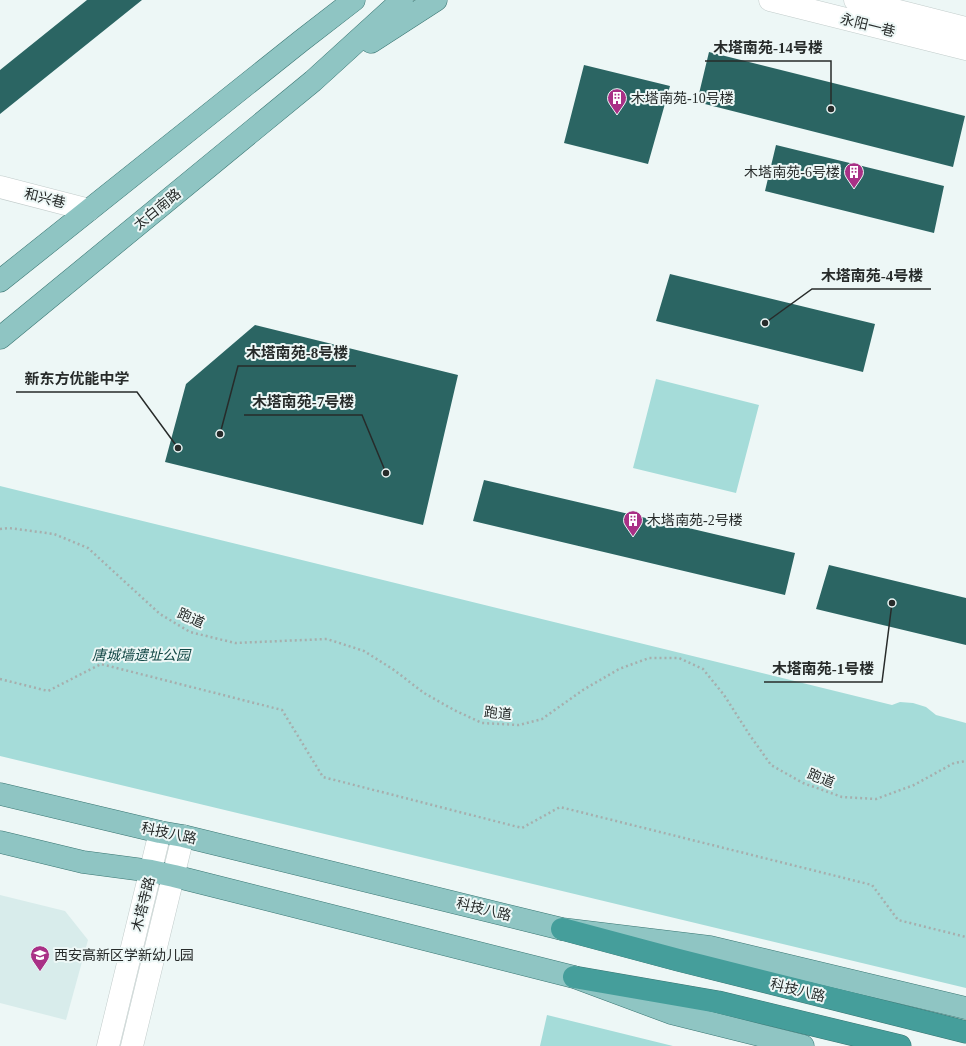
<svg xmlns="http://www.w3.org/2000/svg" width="966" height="1046" font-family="'Times New Roman','Noto Sans SC',serif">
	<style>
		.built { fill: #d8eceb }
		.green { fill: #a5dcd9 }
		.building { fill: #2b6563 }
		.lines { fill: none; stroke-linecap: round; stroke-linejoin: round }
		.minor-casing { stroke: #c2cccb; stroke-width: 23 }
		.major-casing { stroke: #3a7673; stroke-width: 23 }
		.highway-casing { stroke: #3a7673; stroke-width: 23 }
		.path { stroke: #a6aead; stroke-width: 2.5; stroke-dasharray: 2 3; stroke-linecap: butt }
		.minor { stroke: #fff; stroke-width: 22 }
		.major { stroke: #8fc5c3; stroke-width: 22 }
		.highway { stroke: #459e9b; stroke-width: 22 }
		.labels { text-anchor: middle; stroke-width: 4; stroke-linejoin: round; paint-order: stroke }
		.street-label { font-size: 14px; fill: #272b2a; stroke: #edf7f6 }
		.poi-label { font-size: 14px; fill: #272b2a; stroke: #edf7f6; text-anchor: start }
		.park-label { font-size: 14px; font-style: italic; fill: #124745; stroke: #edf7f6 }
		.leader { fill: none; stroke: #272b2a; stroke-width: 1.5 }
		.callout-dot { fill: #272b2a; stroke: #edf7f6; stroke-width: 1.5 }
		.callout-label { font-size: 15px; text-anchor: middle; font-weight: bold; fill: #272b2a; stroke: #edf7f6; stroke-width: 4; stroke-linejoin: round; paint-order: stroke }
	</style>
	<rect width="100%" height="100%" fill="#edf7f6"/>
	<!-- built -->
	<path class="built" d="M0,895l65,16 23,29 -22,80 -66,-17z"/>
	<!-- green -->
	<path class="green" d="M656,379l103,26 -23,88 -103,-25z
		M0,486l892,219 8,-3 13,1 13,4 10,8 30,8v265l-966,-232z
		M547,1015l126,31h-133z"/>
	<!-- building -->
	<path class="building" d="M87,0h55l-142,114v-44z
		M709,52l256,64 -12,51 -256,-65z
		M584,65l86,21 -22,78 -84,-21z
		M776,145l168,41 -10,47 -169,-42z
		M670,274l205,50 -12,48 -207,-51z
		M255,325l203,50 -35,150 -258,-63 21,-78z
		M484,480l311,73 -10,42 -312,-74z
		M829,565l137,33v47l-150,-36z"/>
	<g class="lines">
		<defs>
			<path id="minor" d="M770,0l196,49
				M855,0l111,28
				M0,187l89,23
				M108,1046l52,-214
				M132,1046l51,-210"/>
			<path id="major" d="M371,42l65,-42
				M0,281l301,-240 53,-41
				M0,338l313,-257 89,-81
				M0,794l160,38 23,4 379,93 148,18 256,61
				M0,842l83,20 68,9 23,5 400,101 97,36 132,33"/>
			<path id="highway" d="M562,929l116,31 288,72
				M574,977l144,25 182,44"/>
		</defs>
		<!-- minor casing -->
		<use href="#minor" class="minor-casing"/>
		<!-- major casing -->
		<use href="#major" class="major-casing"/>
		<!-- highway casing -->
		<use href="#highway" class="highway-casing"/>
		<!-- path -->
		<path class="path" d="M0,529l9,-1 45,6 34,14 72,66 30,18 45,11 92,-4 37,12 30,19 30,23 30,17 28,13 37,2 23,-6 41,-29 36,-21 30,-11h30l24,11 21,26 25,39 22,31 32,18 39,14 34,2 38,-14 40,-22 12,-2
			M0,679l48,12 53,-27 181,46 41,67 199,51 38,-21 312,78 26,35 68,17"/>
		<!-- minor -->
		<use href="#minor" class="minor"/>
		<!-- major -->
		<use href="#major" class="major"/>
		<!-- highway -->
		<use href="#highway" class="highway"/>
	</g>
	<!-- icons -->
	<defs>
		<symbol id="building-pin" viewBox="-11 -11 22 30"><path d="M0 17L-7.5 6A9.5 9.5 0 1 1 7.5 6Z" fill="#a93086" stroke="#edf7f6"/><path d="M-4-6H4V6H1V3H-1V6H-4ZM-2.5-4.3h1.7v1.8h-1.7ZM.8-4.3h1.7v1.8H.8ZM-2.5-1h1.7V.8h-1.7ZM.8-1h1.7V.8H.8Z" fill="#fff"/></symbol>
		<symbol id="school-pin" viewBox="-11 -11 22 30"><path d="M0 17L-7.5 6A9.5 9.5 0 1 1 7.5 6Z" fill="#a93086" stroke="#edf7f6"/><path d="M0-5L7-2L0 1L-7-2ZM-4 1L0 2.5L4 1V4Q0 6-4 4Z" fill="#fff"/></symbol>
	</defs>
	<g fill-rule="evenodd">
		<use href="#building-pin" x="606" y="87" width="22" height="30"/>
		<use href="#building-pin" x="843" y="161" width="22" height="30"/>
		<use href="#building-pin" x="622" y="509" width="22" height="30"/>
		<use href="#school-pin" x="29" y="944" width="22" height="30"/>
	</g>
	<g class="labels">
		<!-- street labels -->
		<g class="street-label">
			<text transform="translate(868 25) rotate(14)" y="5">永阳一巷</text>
			<text transform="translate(45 198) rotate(14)" y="5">和兴巷</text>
			<text transform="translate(157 209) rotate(-39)" y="5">太白南路</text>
			<text transform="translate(191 618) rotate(24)" y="5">跑道</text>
			<text transform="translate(498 713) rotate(6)" y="5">跑道</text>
			<text transform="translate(821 778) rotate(22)" y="5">跑道</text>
			<text transform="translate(169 833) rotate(12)" y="5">科技八路</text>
			<text transform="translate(143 904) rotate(-76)" y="5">木塔寺路</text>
			<text transform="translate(484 909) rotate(14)" y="5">科技八路</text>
			<text transform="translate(798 990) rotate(14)" y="5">科技八路</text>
		</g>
		<!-- poi labels -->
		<g class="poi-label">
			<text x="631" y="103">木塔南苑-10号楼</text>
			<text x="840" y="177" text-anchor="end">木塔南苑-6号楼</text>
			<text x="647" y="525">木塔南苑-2号楼</text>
			<text x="54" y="960">西安高新区学新幼儿园</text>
		</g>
		<!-- park labels -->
		<g class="park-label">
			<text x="141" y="660">唐城墙遗址公园</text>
		</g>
	</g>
	<!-- callouts -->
	<path class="leader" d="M831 109L831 61H705M765 323L812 289H931M220 434L238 366H356M178 448L137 392H16M386 473L362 415H244M892 603L882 682H764"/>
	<g class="callout-dot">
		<circle cx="831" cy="109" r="4"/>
		<circle cx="765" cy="323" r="4"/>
		<circle cx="220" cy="434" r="4"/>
		<circle cx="178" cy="448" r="4"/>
		<circle cx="386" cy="473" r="4"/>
		<circle cx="892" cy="603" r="4"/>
	</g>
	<g class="callout-label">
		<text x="768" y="53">木塔南苑-14号楼</text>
		<text x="872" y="281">木塔南苑-4号楼</text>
		<text x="297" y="358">木塔南苑-8号楼</text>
		<text x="77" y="384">新东方优能中学</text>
		<text x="303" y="407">木塔南苑-7号楼</text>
		<text x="823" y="674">木塔南苑-1号楼</text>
	</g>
</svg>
